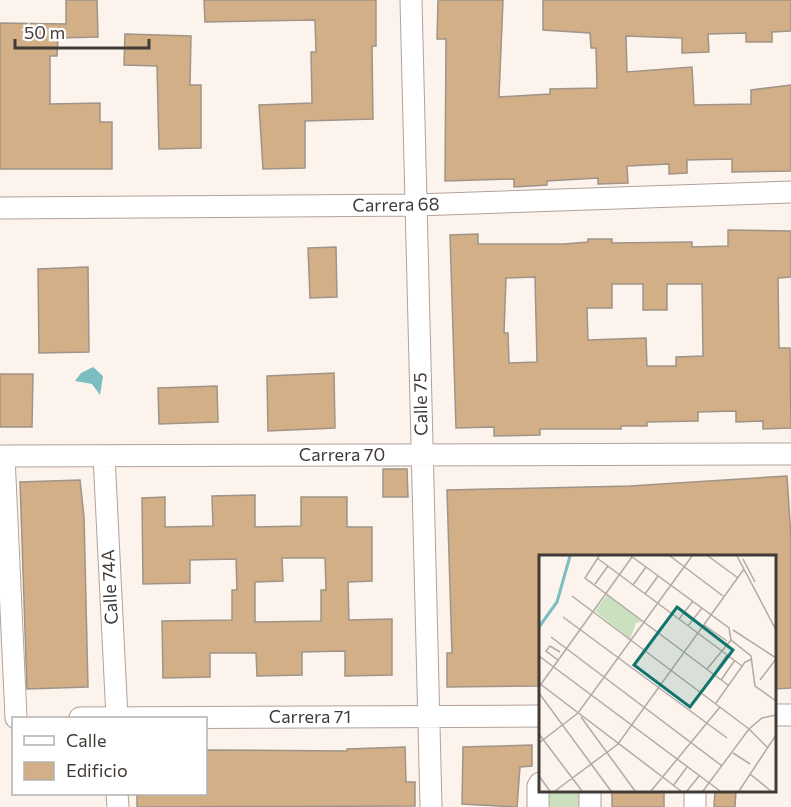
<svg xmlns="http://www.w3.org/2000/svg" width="791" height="807" font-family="Commissioner,sans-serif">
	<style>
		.green { fill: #cae0be }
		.water { fill: #7bbec1 }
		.building { fill: #d2af87; stroke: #9f9487; stroke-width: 1.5; fill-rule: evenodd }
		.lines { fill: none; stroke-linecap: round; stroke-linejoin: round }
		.minor-casing { stroke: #b2a298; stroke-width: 23 }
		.minor { stroke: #fff; stroke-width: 21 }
		.labels { text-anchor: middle; stroke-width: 4.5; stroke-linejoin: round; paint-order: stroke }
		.street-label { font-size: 18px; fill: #413b37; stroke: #fff }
		.inset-river { fill: none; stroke: #7bbec1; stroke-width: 3 }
		.inset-road { fill: none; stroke: #b2a9a4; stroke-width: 1.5 }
		.view { fill: #0f766e; fill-opacity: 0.15; stroke: #0f766e; stroke-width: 3 }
		.inset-edge { fill: none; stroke: #413b37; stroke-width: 3 }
	</style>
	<rect width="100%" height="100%" fill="#fdf3ed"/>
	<!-- green -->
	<path class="green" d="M541,791h44v16h-44z"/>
	<!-- water -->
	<path class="water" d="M93,367l10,9 -3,19 -8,-11 -17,-3 6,-8z"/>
	<!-- building -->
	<path class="building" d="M66,0h31l1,37 -40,1 -1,18h-7v48l50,-1v19h12v47h-112v-146l66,1z
		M204,0h172v46h-4l1,73 -68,2v47l-42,1 -4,-64 53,-2 -1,-51h5l-1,-32 -110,2z
		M438,0h65l-4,97 51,-3v-5l47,-1 -1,-40h-5l-1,-15 -47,-3v-30h248v31l-19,1v10h-26v-9l-38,1 1,18 -27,1v-15l-56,-2 1,36 65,-5 2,38 57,-1v-14l40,-5v86l-59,1v-13l-45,1v13l-18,1v-10l-42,2 1,17 -30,1v-6l-51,3v4l-33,2v-8l-69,2 1,-142h-9z
		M125,34l66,2 -1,49h11v63l-42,1 -2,-83 -33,-1z
		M728,230l63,1v46l-13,1 1,70h11l1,80 -28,1v-8l-27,1v-11l-38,1v9l-51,1v4h-26v3h-81v6l-46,1v-9l-38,1 -6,-193 28,-1v10h86l24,-2v-3h24v4l80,-1v5l36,-1zM535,277l2,85 -28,1 -1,-30h-4l2,-55zM612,284h31v26h24v-26h35l1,72 -27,1v9h-29l-1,-28 -58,2 -1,-32h25z
		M336,247l1,50 -27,1 -2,-50z
		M88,267l1,85 -50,1 -1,-84z
		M334,373l1,55 -67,3 -1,-55z
		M0,374h33l-1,53h-32z
		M217,386l1,36 -59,2 -1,-36z
		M383,469h24l1,28h-25z
		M787,476l4,61v151l-17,1v-133h-234v130l-93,1v-34h5l-5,-163 183,-4z
		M80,480l4,37 4,170 -61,2 -7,-207z
		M255,495v32l46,-1v-29h46v30h25v54l-24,1 1,38 43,-1v56l-47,1v-25l-43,1v23l-45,1 -1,-23h-46v24l-47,1 -1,-57 70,-1v-30h5l-1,-31 -46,1v23l-47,1 -1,-86 23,-1v30l48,-1 -1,-30zM282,558h43l1,32h-5v31l-66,1v-40l28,-1z
		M532,745v21l-12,1 -3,40 -55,-3 1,-57z
		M405,747l1,35h9v24l-278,1v-13h69v-44l141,1v-2z
		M612,790h52v17h-52z
		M715,790h21l-1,17h-21z"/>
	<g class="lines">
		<defs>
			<path id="minor" d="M411,0l20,807
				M0,208l416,-3 375,-13
				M0,456l791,-2
				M4,456l12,262
				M104,456l13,262
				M774,715h17
				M80,718l460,-2
				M117,794l1,13
				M538,807v-21l2,-3
				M590,807v-17
				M695,807v-17"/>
		</defs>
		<!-- minor casing -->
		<use href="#minor" class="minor-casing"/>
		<!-- minor -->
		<use href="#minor" class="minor"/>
	</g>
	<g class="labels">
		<!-- street labels -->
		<g class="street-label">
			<text transform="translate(396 205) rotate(-1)" y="6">Carrera 68</text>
			<text transform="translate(421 404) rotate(-91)" y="6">Calle 75</text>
			<text x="342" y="461">Carrera 70</text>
			<text transform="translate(110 587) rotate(-93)" y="6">Calle 74A</text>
			<text x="310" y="723">Carrera 71</text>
		</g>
	</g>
	<!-- overview -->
	<g transform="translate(539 555)">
		<rect width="237" height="237" fill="#fdf3ed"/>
		<path d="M68,40l35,27 -6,1 -6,16 -35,-28z" fill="#cae0be"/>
		<path class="inset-river" d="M0,72l18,-25 13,-46"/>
		<path class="inset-road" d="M60,1l-14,22 143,107M92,1l98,72 2,12 20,16 4,30 21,15M131,1l53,40M169,1l30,22M198,1l39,74M58,3l145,108M204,4l12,23M56,29l13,-18M94,30l13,-18M106,39l13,-18M33,41l177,133 19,19M24,62l164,121M140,64l14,-18M165,70l23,16M149,71l14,-18M194,75l43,28M12,82l171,129M0,101l181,135M19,105l-12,-9 4,-5 10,6M168,114l24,-29M175,119l13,-19M182,125l14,-20M221,125l16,-21M0,128l142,108M0,132l93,-130M0,138l72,98M177,148l29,-41 7,-3M42,162l54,74M0,179l43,57M0,188l39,-30 114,-157M194,198l17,11M211,219l21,17M0,221l11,15M134,231l14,-19M16,236l63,-47 126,-175M112,236l69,-84M148,236l12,-15M164,236l46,-62 13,-11 14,-3M200,236l37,-56"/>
		<path class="view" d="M138,52l56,43 -43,57 -56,-42z"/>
		<rect width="237" height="237" class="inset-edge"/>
	</g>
	<!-- legend -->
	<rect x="12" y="717" width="195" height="78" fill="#ffffff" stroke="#b3b1af" stroke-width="1.5"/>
	<rect x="24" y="736" width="30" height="9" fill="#ffffff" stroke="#b3b1af" stroke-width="1.5"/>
	<text x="66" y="747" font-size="18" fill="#413b37">Calle</text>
	<rect x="24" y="762" width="30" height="18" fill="#d2af87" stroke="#b3b1af" stroke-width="1.5"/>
	<text x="66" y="777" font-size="18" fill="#413b37">Edificio</text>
	<!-- scale -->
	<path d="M15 39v9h134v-9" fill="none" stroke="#413b37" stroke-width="3"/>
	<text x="24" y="39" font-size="18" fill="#413b37" stroke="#ffffff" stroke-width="4.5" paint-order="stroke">50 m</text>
</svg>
